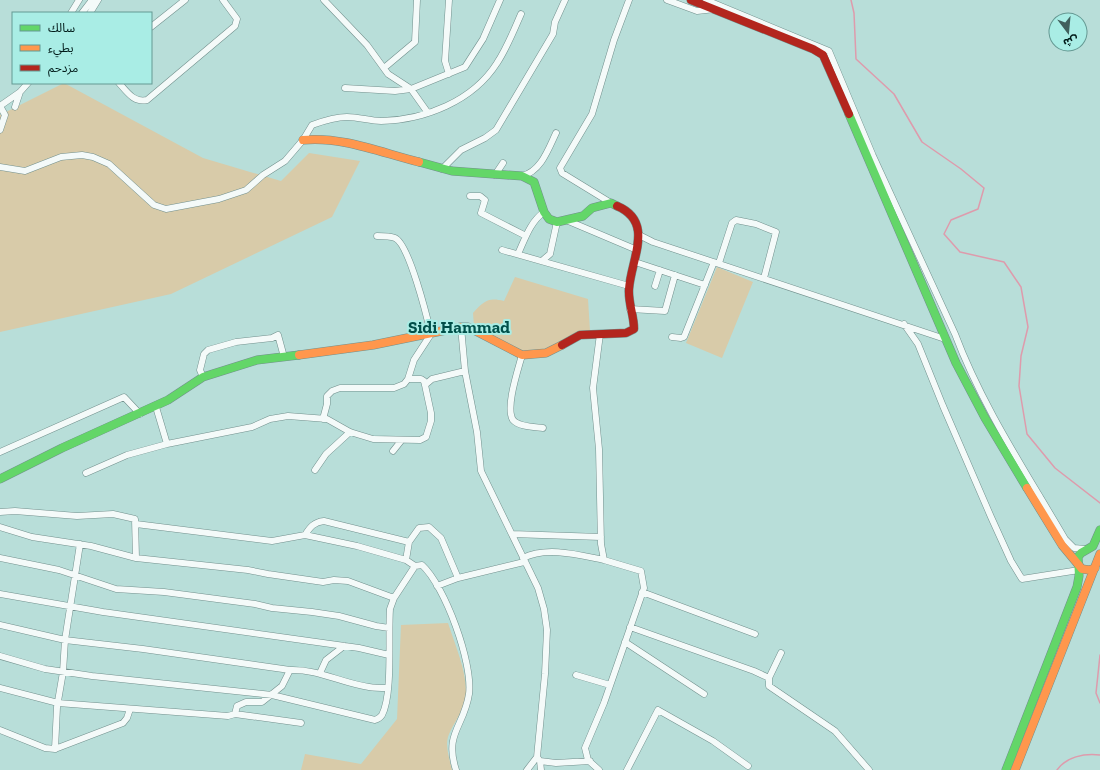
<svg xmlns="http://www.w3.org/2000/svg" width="1100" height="770" font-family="'Zilla Slab','Noto Sans Arabic',serif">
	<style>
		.green { fill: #d8cba9 }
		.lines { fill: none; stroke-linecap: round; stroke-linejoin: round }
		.stream { stroke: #de9bac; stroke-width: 1.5 }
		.street-casing { stroke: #72908d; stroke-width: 7 }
		.fast-casing { stroke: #72908d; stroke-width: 9 }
		.slow-casing { stroke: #72908d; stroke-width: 9 }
		.jam-casing { stroke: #72908d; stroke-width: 9 }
		.street { stroke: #f4faf9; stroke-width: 6 }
		.fast { stroke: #63d668; stroke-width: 8 }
		.slow { stroke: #ff974d; stroke-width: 8 }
		.jam { stroke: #b3261e; stroke-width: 8 }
		.labels { text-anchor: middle; stroke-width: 4; stroke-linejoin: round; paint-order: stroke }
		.district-label { font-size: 17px; font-weight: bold; fill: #004f49; stroke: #a9ede5 }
	</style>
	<rect width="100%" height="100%" fill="#b8ded9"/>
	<!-- green -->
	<path class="green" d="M64,83l139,75 78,23 28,-28 51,8 -28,56 -161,77 -171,38v-217z
		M717,267l36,15 -31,76 -36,-15z
		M515,277l73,22 2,32c-17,8 -38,21 -57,22 -15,1 -45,-19 -59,-26l-1,-14c11,-12 15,-16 31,-12z
		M448,623c7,22 18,46 18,69 0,17 -12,29 -18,45 -3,10 2,23 4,33h-151l4,-16 56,10 36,-45 4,-94z"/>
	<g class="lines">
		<!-- stream -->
		<path class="stream" d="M851,0l3,13 2,46 38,35 28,48 39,27 23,19 -6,21 -27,11 -7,14 16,18 44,10 17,25 7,40 -7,29 -2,30 8,48 28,34 45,35
			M1100,655l-4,38 4,10
			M1057,770c9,-13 27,-17 43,-15"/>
		<defs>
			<path id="street" d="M324,0l43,45 21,29 23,15 17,24
				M667,0l30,11 18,-2
				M706,0l123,51 44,105 82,178c27,72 71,138 110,205l9,9 11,1
				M71,13l8,-13
				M82,13l10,-13
				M90,13l8,-13
				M151,27l34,-27
				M384,68l31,-26 2,-42
				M449,74l-4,-13 4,-61
				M119,83c8,9 15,20 28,17l88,-74 2,-7 -14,-19
				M345,88l50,3 16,-2 54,-22 18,-28 17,-39
				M0,106l20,-14 8,-9
				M0,106l5,9 -5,15
				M15,107l5,-15
				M0,167l25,4 36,-14 21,-2 11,2 16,7 45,41 12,4 53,-10 27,-9 17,-15 22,-14 18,-21 9,-15c11,-4 23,-8 35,-8 12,0 23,4 34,4 44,-1 92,-20 116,-58 10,-15 17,-33 24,-49
				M442,169l19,-19 24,-12 11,-8 57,-96 2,-12 10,-22
				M495,175l8,-12
				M522,176c19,-5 26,-26 34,-43
				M470,196h10l5,4 -4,13 45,23
				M611,203l-49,-30 -2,-5 32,-54 22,-74 15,-40
				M566,220l71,30
				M639,235l14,7 292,97
				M502,250l127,36
				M518,254c7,-15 12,-32 26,-42
				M543,260l7,-6 7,-32
				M635,262l70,23
				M719,263l13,-40 4,-3 20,4 20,8 -12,46
				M655,286l5,-16
				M630,309l35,2 10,-36
				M904,324l14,20 25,62 48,111 20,44 11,18 57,-9
				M461,327l4,44 12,61 4,39 57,117 6,21 3,21 -2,44 -8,83 3,4 16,2 34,-2
				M672,337l9,1 3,-1 30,-75
				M522,355c-4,15 -17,53 -9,65 6,7 22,7 30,8
				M203,377l-3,-7 4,-16 4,-4 28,-8 36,-4 6,-3 6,22
				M408,379h13l3,2 1,4
				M156,407l11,37
				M323,419l4,-15v-8l5,-5 8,-3h54l10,-4 4,-5 6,-19 17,-26c-4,-17 -22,-90 -36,-96 -5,-2 -13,-2 -18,-2
				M393,451l8,-10
				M0,452l124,-55 16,17
				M315,470l11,-16 24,-22
				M86,473l41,-18 40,-11 85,-17 18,-8 18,-3 39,3 23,13 23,7 47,1 6,-3 5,-16v-8l-6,-28 7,-6 33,-8
				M0,512l15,-1 62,5 36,-2 22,5 1,39
				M136,524l136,17 33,-6 52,11 49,14 9,6 7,-1c23,21 51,98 47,129 -5,33 -25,39 -13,76
				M0,527l32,10 59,9 45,12 112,12 20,4 55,8 11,-2 14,1 46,17
				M512,534l89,3
				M305,535c5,-8 9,-13 19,-14l85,21
				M0,558l59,12 57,19 48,3 91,12 17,4 40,4 27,4 37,10 13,2
				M523,558c24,-12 56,-3 81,2
				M406,560l3,-18 10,-14 10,-1 12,11 17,40
				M437,586l21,-8 66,-16
				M642,592l113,42
				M0,594l103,18 256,36 30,7
				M0,625l65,15 78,9 147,21c28,-1 51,13 79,17 6,1 13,1 19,1
				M630,627l124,44 15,7
				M625,642l79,52
				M781,653l-12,25v8l66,45 34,39
				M0,656l45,13 47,7 180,19 103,25c3,-1 5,-2 7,-5 11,-21 6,-79 8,-106l4,-11 21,-32
				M320,673l6,-13 18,-14
				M576,675l34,10
				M0,688l58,15 170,13 7,-2 2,-8 9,-4h16l20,-16 8,-16
				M235,714l66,9
				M0,730l45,18 10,1 68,-26 4,-5 3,-9
				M55,749l2,-42 6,-35 2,-32 15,-96
				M540,761l1,9
				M527,770l10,-13
				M599,770l-11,-10 -3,-12 19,-45 40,-115 -3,-17 -37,-11 -3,-16 -2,-95 -6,-61 7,-54
				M627,770l31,-60 55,31 35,25"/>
			<path id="fast" d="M849,114l107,249 29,55 42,70
				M419,162l33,9 70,5 12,6 10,30 5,7 8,3 26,-6 9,-8 19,-5 6,3
				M0,479l62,-31 106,-48 35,-23 54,-17 42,-5
				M1006,770l71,-183 2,-11 -1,-19 3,-4 12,-7 7,-16"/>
			<path id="slow" d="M303,140c39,-4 79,13 116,22
				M299,355l74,-10 88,-18h7l54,28 24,-2 16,-8
				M1027,488l35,57 20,24 8,1 5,-2
				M1015,770l85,-216"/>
			<path id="jam" d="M691,0l122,49 10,6 26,59
				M562,345l18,-10 46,-2 8,-4c0,-14 -6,-26 -5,-40 2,-30 26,-67 -12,-83"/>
		</defs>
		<!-- street casing -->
		<use href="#street" class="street-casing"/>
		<!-- fast casing -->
		<use href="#fast" class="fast-casing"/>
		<!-- slow casing -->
		<use href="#slow" class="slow-casing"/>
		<!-- jam casing -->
		<use href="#jam" class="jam-casing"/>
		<!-- street -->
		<use href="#street" class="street"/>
		<!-- fast -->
		<use href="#fast" class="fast"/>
		<!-- slow -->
		<use href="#slow" class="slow"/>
		<!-- jam -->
		<use href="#jam" class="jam"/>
	</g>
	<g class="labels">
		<!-- district labels -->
		<g class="district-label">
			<text x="459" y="333">Sidi Hammad</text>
		</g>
	</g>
	<!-- legend -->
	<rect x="12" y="12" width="140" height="72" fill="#a9ede5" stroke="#659993"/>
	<rect x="20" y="25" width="20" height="6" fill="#63d668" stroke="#659993"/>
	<text x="48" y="32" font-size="12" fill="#001a18">سالك</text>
	<rect x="20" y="45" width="20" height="6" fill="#ff974d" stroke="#659993"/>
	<text x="48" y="52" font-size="12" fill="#001a18">بطيء</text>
	<rect x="20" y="65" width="20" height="6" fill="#b3261e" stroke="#659993"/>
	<text x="48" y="72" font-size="12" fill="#001a18">مزدحم</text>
	<!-- north arrow -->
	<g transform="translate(1068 32) rotate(164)"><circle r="19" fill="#a9ede5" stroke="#659993"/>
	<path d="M0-3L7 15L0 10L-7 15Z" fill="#405f5c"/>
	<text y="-6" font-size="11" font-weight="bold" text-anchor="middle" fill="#001a18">ش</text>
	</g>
</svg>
